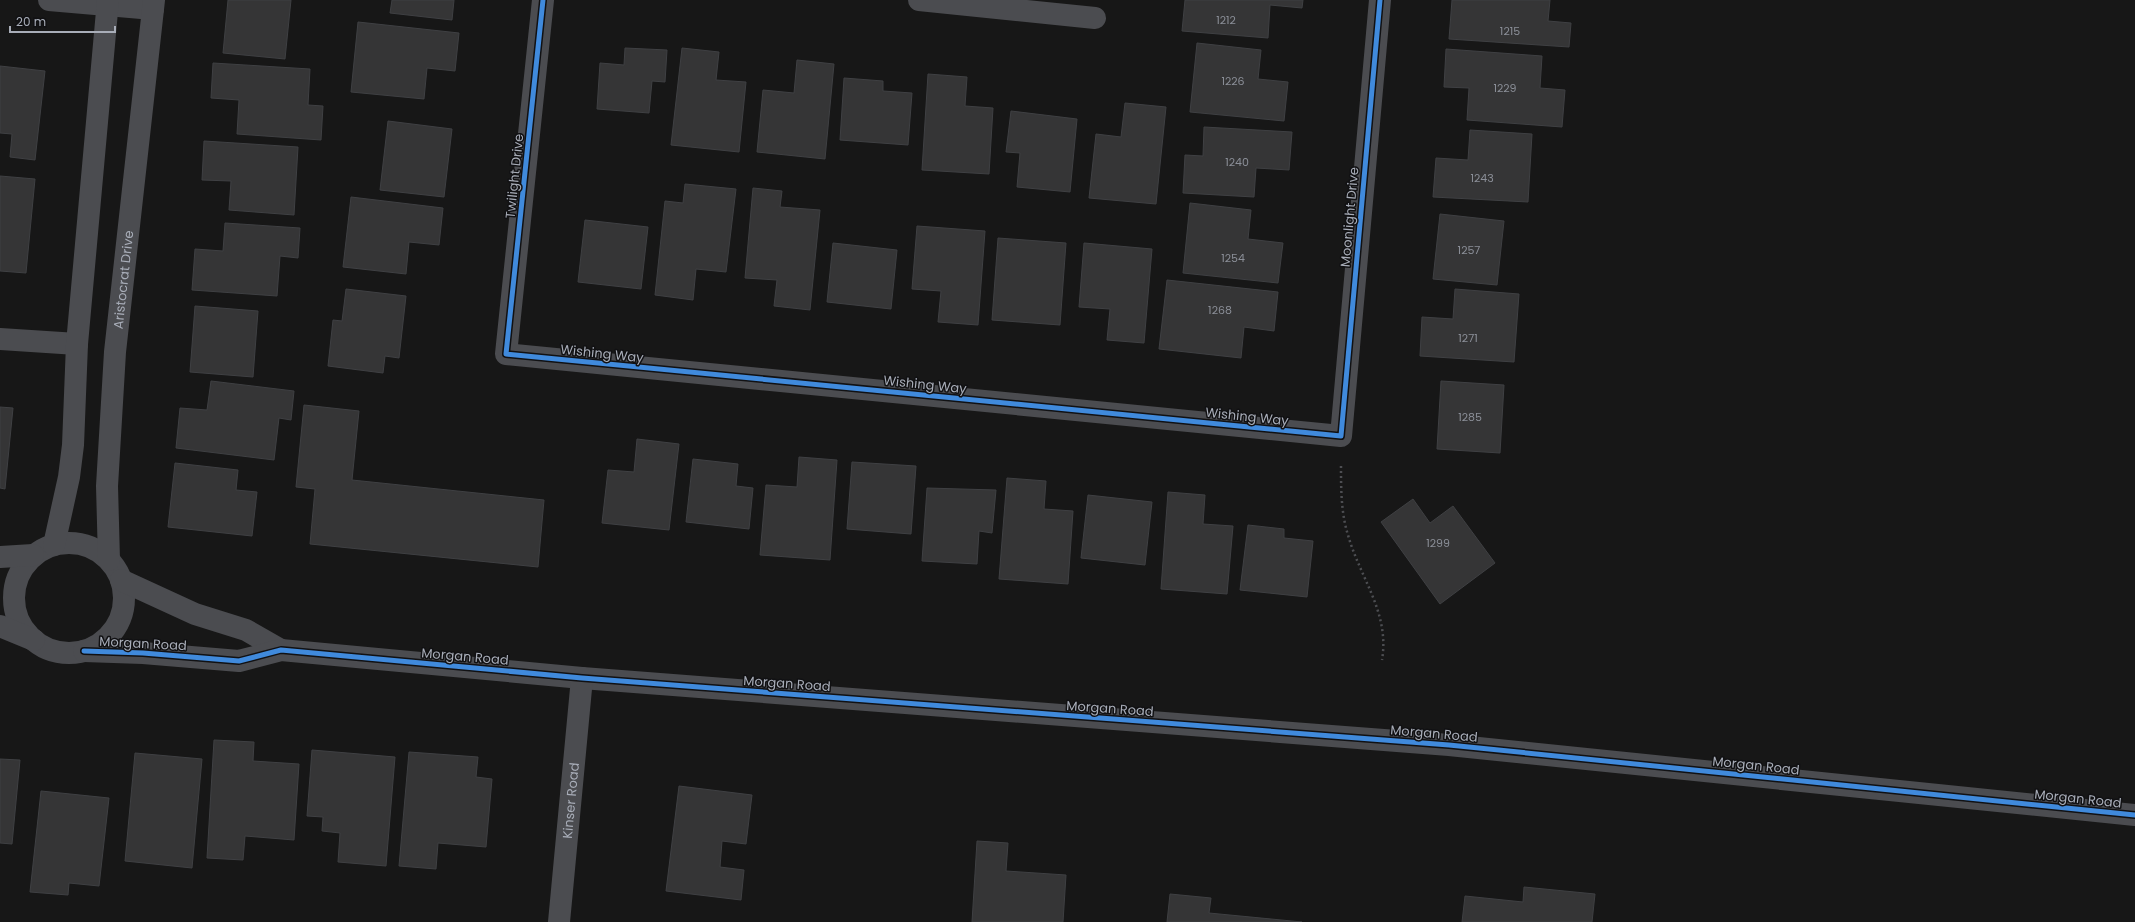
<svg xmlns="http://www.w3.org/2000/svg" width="2135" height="922" font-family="Poppins,sans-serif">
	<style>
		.building { fill: #353536; stroke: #3f4043 }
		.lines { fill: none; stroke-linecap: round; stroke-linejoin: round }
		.path { stroke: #4d4e52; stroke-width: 2.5; stroke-dasharray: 2 3; stroke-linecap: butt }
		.minor { stroke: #4b4c50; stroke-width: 22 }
		.cycleway-casing { stroke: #111113; stroke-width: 8 }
		.cycleway { stroke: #408adc; stroke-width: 5 }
		.labels { text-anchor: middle; stroke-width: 3; stroke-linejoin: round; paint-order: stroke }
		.number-label { font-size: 11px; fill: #8b8f98 }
		.street-label { font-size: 13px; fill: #a8adb8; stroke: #111113 }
	</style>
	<rect width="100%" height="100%" fill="#171717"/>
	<!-- building -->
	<path class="building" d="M228,0h63l-6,59 -62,-6z
		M392,0h62l-2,20 -62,-7z
		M1185,0h118l-1,8 -32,-3 -2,33 -86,-7z
		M1452,0h98l-2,21 23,2 -2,24 -120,-8z
		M358,22l101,11 -4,38 -28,-3 -3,31 -73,-7z
		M1197,43l64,7 -3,29 30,3 -4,39 -94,-9z
		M625,48l42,2 -2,32 -13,-1 -3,32 -52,-4 3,-46 24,2z
		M682,48l37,4 -3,28 30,2 -7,70 -68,-7z
		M1446,49l96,7 -2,32 25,2 -3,37 -95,-7 2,-32 -25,-1z
		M797,60l37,4 -9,95 -68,-7 6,-62 31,3z
		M213,63l97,6 -2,36 15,1 -2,34 -84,-6 2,-34 -28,-2z
		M0,66l45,5 -10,89 -25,-3 2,-23 -12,-1z
		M928,74l39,3 -2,29 28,2 -4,66 -67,-4z
		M844,78l39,3v10l29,2 -4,52 -68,-5z
		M1125,103l41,4 -10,97 -67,-6 7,-64 25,3z
		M1011,111l66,8 -7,73 -53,-5 3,-34 -14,-1z
		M388,121l64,8 -8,68 -64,-7z
		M1204,127l88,5 -3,38 -33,-2 -2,29 -71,-4 2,-38 18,1z
		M1470,130l62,4 -4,68 -95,-5 3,-39 32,2z
		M204,141l94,6 -4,68 -65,-5 2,-29 -29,-1z
		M0,176l35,3 -9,94 -26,-2z
		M685,184l51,5 -10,83 -30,-3 -3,31 -38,-5 10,-94 18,2z
		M753,188l29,3 -2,16 40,3 -10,100 -36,-4 3,-26 -32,-2z
		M351,197l92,11 -4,37 -30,-3 -3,32 -63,-7z
		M1190,203l61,7 -3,29 35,4 -5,40 -95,-10z
		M1440,214l64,7 -7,64 -64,-6z
		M585,220l63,7 -7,62 -63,-7z
		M225,223l75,5 -2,30 -18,-2 -3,40 -85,-6 3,-41 28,2z
		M917,226l68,5 -7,94 -40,-3 3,-31 -29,-2z
		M998,238l68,5 -6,82 -68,-5z
		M833,243l64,7 -6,59 -64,-7z
		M1084,243l68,6 -8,94 -37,-3 3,-31 -31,-2z
		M1167,280l111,12 -4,39 -30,-4 -3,31 -82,-9z
		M346,289l60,7 -7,62 -14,-2 -2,17 -55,-7 5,-46 9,1z
		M1455,289l64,5 -5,68 -94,-6 2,-39 31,2z
		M195,306l63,5 -5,66 -63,-5z
		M211,381l83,10 -3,29 -12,-2 -5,42 -98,-12 4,-40 27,2z
		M1441,381l63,4 -4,68 -63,-4z
		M304,405l55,6 -7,69 192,20 -6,67 -228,-23 5,-55 -19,-2z
		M0,407l13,1 -8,81 -5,-1z
		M637,439l42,5 -10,86 -67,-7 6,-53 26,2z
		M799,457l38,3 -7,100 -70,-5 6,-70 31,2z
		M693,459l45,5 -2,22 17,2 -4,41 -63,-7z
		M852,462l64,4 -5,68 -64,-5z
		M175,463l63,7 -2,20 21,2 -5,44 -84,-9z
		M1007,478l39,3 -2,28 29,2 -5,73 -69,-5z
		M927,488l69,2 -4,43 -13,-2 -2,33 -55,-3z
		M1168,492l37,3 -2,29 30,2 -6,68 -66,-5z
		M1088,495l64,7 -7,63 -64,-7z
		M1413,499l17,24 23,-17 42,57 -55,41 -59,-82z
		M1248,525l36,4v9l29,3 -6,56 -67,-7z
		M214,740l40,2 -1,19 46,3 -5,76 -49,-4 -2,24 -36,-2z
		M312,750l83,7 -9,109 -48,-4 2,-29 -18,-2 1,-14 -16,-1z
		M409,752l69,5 -2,20 16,2 -6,68 -48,-4 -2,26 -37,-3z
		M135,753l67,6 -10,109 -67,-7z
		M0,759l20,1 -8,84 -12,-1z
		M679,786l73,9 -6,49 -24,-3 -2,26 24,3 -3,30 -75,-9z
		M41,791l68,7 -10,88 -30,-3 -1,12 -38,-3z
		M977,841l31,2 -2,28 60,4 -3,47h-91z
		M1524,887l71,7 -3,28h-130l3,-26 58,6z
		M1170,894l41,4 -2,15 93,9h-135z"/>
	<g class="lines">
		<!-- path -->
		<path class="path" d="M1341,466c0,23 0,47 7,69 12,43 42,78 34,125"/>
		<!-- minor -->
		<g class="minor">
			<path d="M49,0l104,9"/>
			<path d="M543,0l-37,354 835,82 39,-436"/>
			<path d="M919,0l176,18"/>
			<path d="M0,339l77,5"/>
			<circle cx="69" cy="598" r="55"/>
			<path d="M54,545l15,-68 4,-32 4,-101 31,-344"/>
			<path d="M0,557l33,-2"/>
			<path id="s1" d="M109,560l-2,-74 8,-134 39,-352"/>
			<path d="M121,580l74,34 51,16 35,20"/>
			<path d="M0,626l34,14"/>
			<path d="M84,651l59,2 96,8 42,-11 301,28 867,67 686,70"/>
			<path id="s2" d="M559,922l23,-244"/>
		</g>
		<defs>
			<path id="cycleway" d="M543,0l-37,354 835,82 39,-436
				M84,651l59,2 96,8 42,-11 301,28 867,67 686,70"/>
		</defs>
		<!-- cycleway casing -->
		<use href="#cycleway" class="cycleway-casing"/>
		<!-- cycleway -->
		<use href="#cycleway" class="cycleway"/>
	</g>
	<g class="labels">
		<!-- number labels -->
		<g class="number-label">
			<text x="1226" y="24">1212</text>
			<text x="1510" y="35">1215</text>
			<text x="1233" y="85">1226</text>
			<text x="1505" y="92">1229</text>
			<text x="1237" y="166">1240</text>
			<text x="1482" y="182">1243</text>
			<text x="1469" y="254">1257</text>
			<text x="1233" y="262">1254</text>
			<text x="1220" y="314">1268</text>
			<text x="1468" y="342">1271</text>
			<text x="1470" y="421">1285</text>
			<text x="1438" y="547">1299</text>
		</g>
		<!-- street labels -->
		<g class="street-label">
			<text transform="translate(514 176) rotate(-84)" y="5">Twilight Drive</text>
			<text transform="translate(1349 217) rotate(-85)" y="5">Moonlight Drive</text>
			<text dy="5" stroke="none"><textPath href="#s1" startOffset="281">Aristocrat Drive</textPath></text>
			<text transform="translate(602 353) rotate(6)" y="5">Wishing Way</text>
			<text transform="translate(925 384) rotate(6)" y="5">Wishing Way</text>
			<text transform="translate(1247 416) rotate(6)" y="5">Wishing Way</text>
			<text transform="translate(143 643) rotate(3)" y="5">Morgan Road</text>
			<text transform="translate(465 656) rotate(5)" y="5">Morgan Road</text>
			<text transform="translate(787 683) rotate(4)" y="5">Morgan Road</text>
			<text transform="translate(1110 708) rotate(4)" y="5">Morgan Road</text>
			<text transform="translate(1434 733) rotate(5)" y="5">Morgan Road</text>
			<text transform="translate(1756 765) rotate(6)" y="5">Morgan Road</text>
			<text transform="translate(2078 798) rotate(6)" y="5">Morgan Road</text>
			<text dy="5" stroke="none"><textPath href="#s2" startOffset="122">Kinser Road</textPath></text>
		</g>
	</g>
	<!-- scale -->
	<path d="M10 26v6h105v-6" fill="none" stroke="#a8adb8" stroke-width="2"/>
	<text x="16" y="26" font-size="12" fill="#a8adb8" stroke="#111113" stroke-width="3" paint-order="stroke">20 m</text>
</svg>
